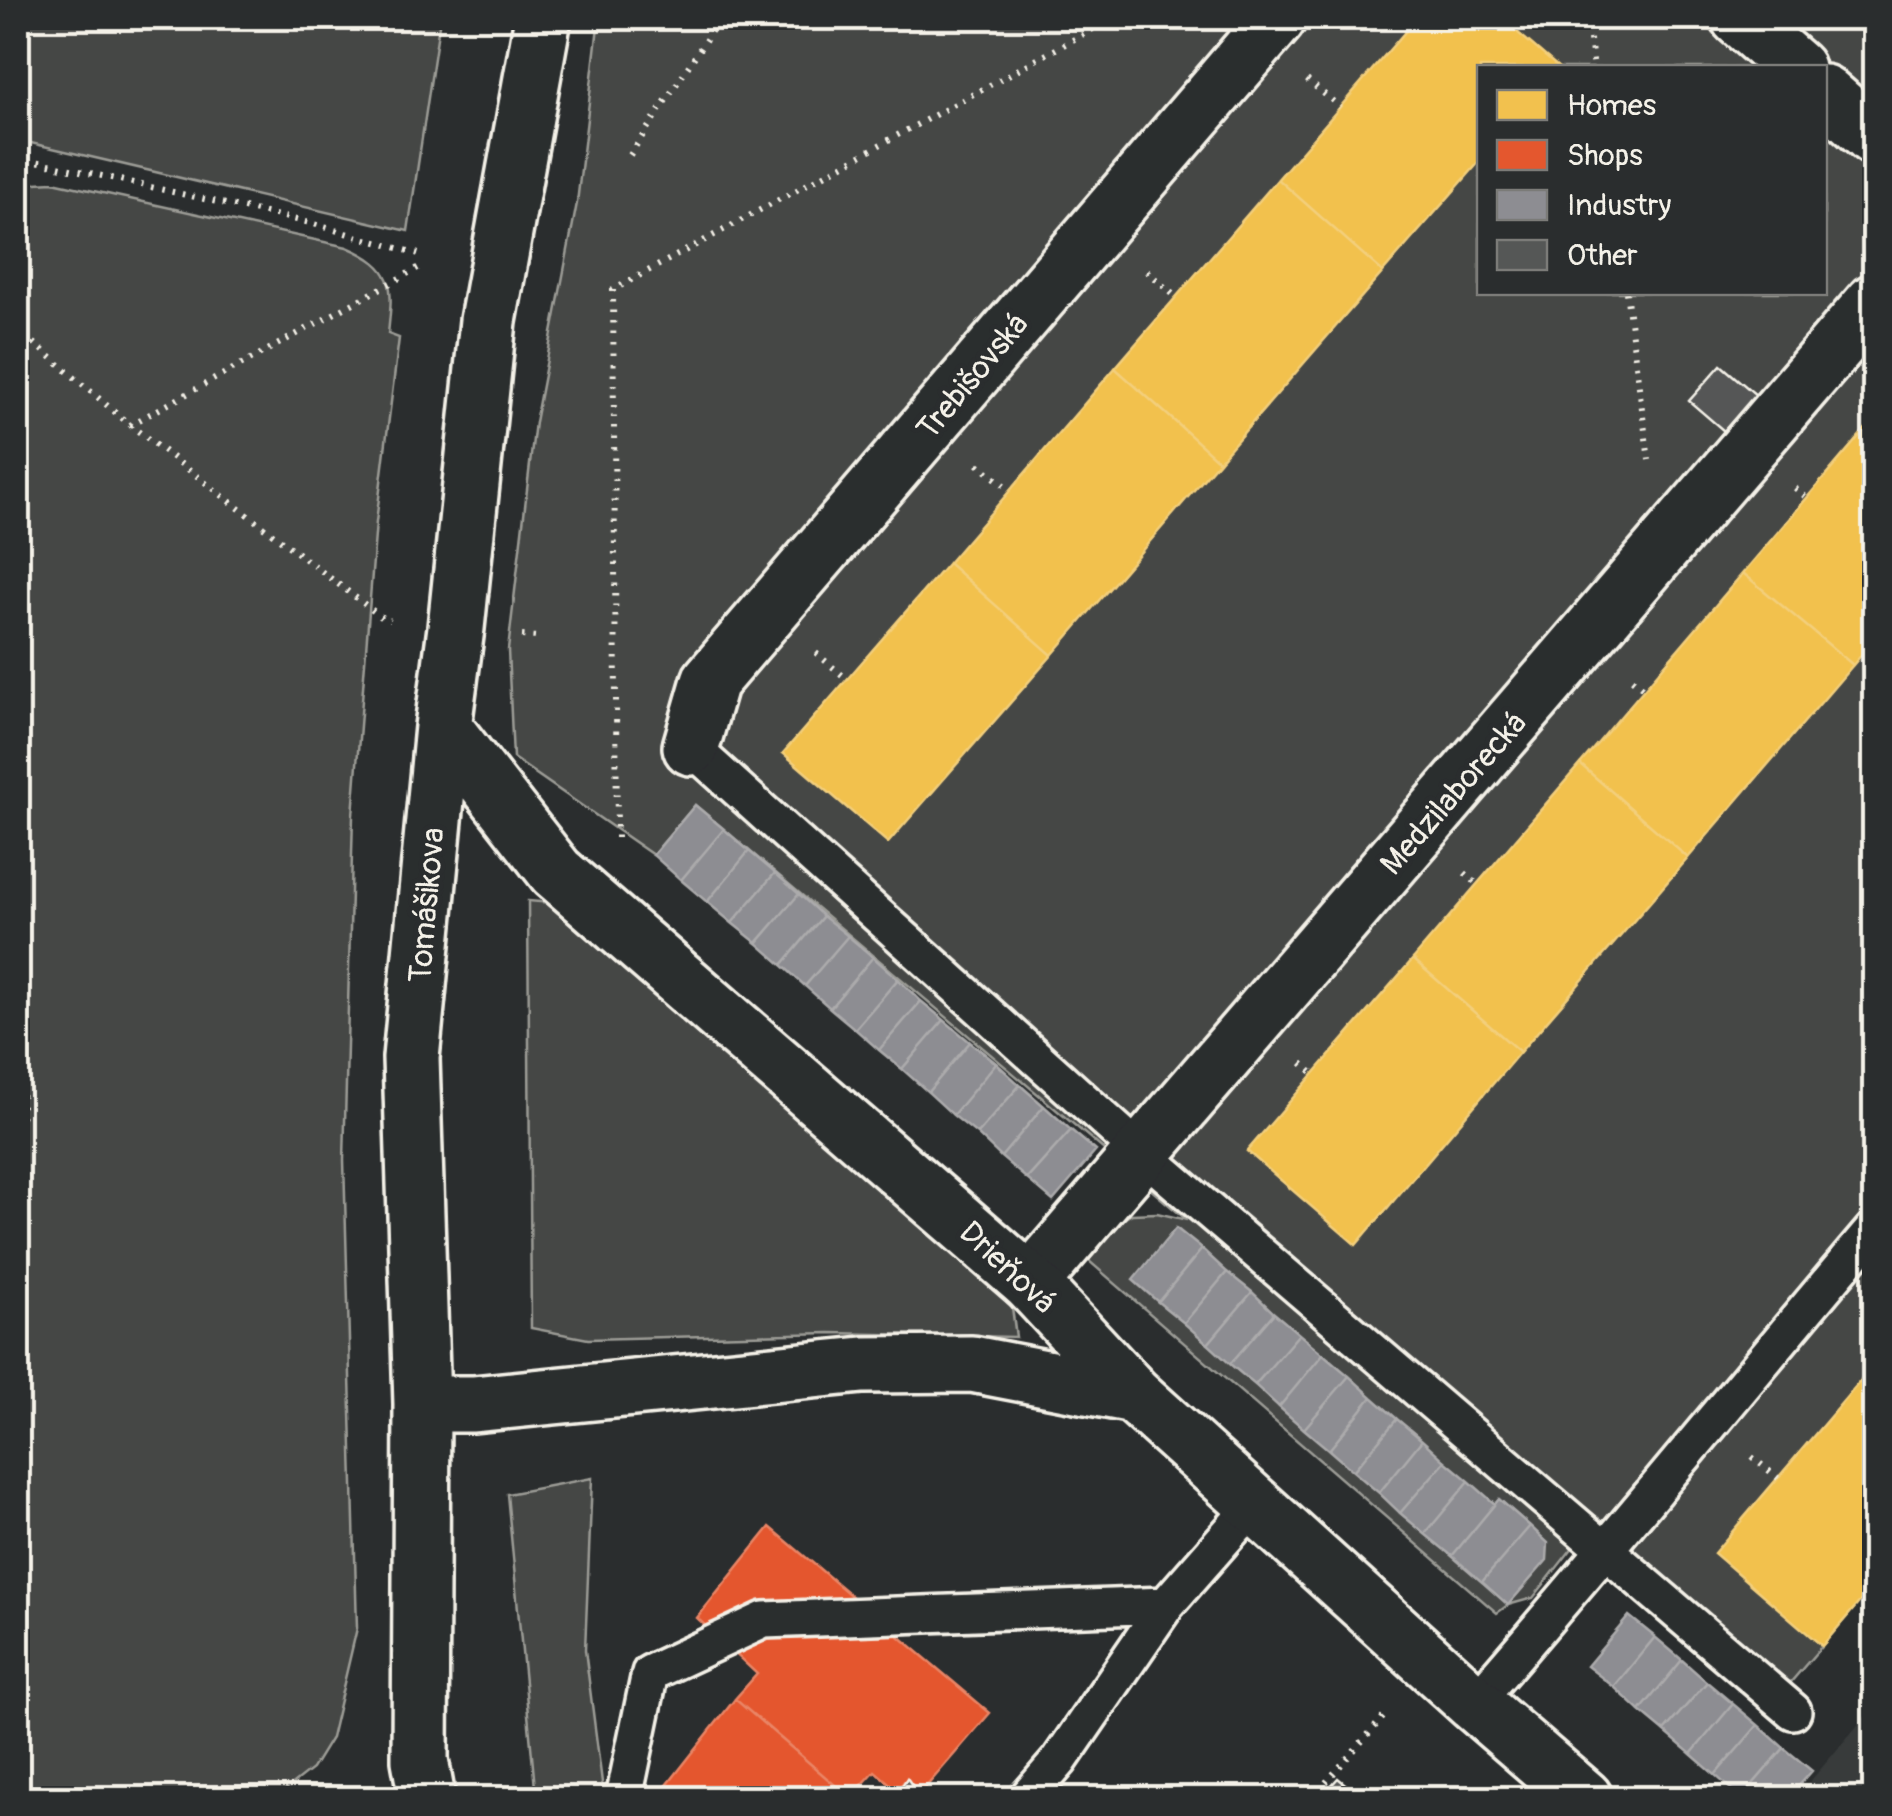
<svg xmlns="http://www.w3.org/2000/svg" width="1892" height="1816" font-family="Pangolin,sans-serif">
	<style>
		.built { fill: #373a3a }
		.green { fill: #444645; stroke: #9c9c96; stroke-width: 2.5; fill-rule: evenodd }
		.homes { fill: #f2c14e; stroke: #f3cf7c; stroke-width: 2.5 }
		.shops { fill: #e4572e; stroke: #e98566; stroke-width: 2.5 }
		.industry { fill: #8d8d92; stroke: #acabac; stroke-width: 2.5 }
		.building { fill: #555756; stroke: #f4f1e8; stroke-width: 2.5 }
		.lines { fill: none; stroke-linecap: round; stroke-linejoin: round }
		.lane-casing { stroke: #f4f1e8; stroke-width: 42 }
		.street-casing { stroke: #f4f1e8; stroke-width: 62 }
		.secondary-casing { stroke: #f4f1e8; stroke-width: 62 }
		.path { stroke: #f4f1e8; stroke-width: 6; stroke-dasharray: 2.5 8; stroke-linecap: butt }
		.lane { stroke: #2a2d2e; stroke-width: 35 }
		.street { stroke: #2a2d2e; stroke-width: 55 }
		.secondary { stroke: #2a2d2e; stroke-width: 55 }
		.labels { text-anchor: middle; stroke-width: 10; stroke-linejoin: round; paint-order: stroke }
		.street-label { font-size: 32px; fill: #f4f1e8; stroke: #2a2d2e }
	</style>
	<rect width="100%" height="100%" fill="#2a2d2e"/>
	<filter id="ink" filterUnits="userSpaceOnUse"><feTurbulence type="fractalNoise" baseFrequency=".01" numOctaves="2"/><feDisplacementMap in="SourceGraphic" scale="20" xChannelSelector="R" yChannelSelector="G"/><feConvolveMatrix kernelMatrix="1 2 1 2 8 2 1 2 1" color-interpolation-filters="sRGB"/></filter>
	<g filter="url(#ink)">
		<!-- built -->
		<path class="built" d="M1874,1706v92h-78z"/>
		<!-- green -->
		<path class="green" d="M18,18h422l-32,213 -390,-91z
			M599,18h1275v1567l-107,125 -193,-164 -41,52 -25,7 -11,8 -408,-352 11,-28 32,-19 25,-1 30,7 -492,-415 -42,50 -140,-97 -5,-108 27,-228 42,-219zM1480,68h344v224h-344z
			M53,182l294,65c49,21 46,39 41,87l11,4 -23,184 -23,293 -9,345 13,468 -26,110 -19,31 -37,29h-257v-1614z
			M528,901l24,2 459,397 5,37 -186,-4 -242,6 -57,-11z
			M592,1478l-7,172 19,148h-68l-29,-304z"/>
		<!-- homes -->
		<path class="homes" d="M1417,18h84l58,50h-79v93l-97,111 -105,-93z
			M1278,179l105,93 -164,189 -104,-93z
			M1115,368l104,93 -167,194 -104,-92z
			M1874,419v221l-21,25 -110,-92z
			M948,563l104,92 -164,188 -105,-90z
			M1743,573l110,92 -165,193 -108,-94z
			M1580,764l108,94 -168,194 -107,-93z
			M1413,959l107,93 -164,193 -109,-94z
			M1874,1365v220l-52,61 -108,-93z"/>
		<!-- shops -->
		<path class="shops" d="M770,1527l220,186 -71,82 -12,-17 -10,12 -22,-19 -25,27 -115,-99 22,-25 -60,-56z
			M735,1699l115,99h1h-175l-12,-9z"/>
		<!-- industry -->
		<path class="industry" d="M695,805l29,24 -43,51 -28,-25z
			M724,829l25,22 -42,51 -26,-22z
			M749,851l26,22 -43,50 -25,-21z
			M775,873l24,21 -42,49 -25,-20z
			M799,894l24,22 -41,49 -25,-22z
			M823,916l25,20 -43,50 -23,-21z
			M848,936l25,21 -43,51 -25,-22z
			M873,957l25,22 -43,50 -25,-21z
			M898,979l23,22 -42,49 -24,-21z
			M921,1001l23,19 -42,49 -23,-19z
			M944,1020l26,22 -42,50 -26,-23z
			M970,1042l26,21 -43,52 -25,-23z
			M996,1063l24,22 -43,49 -24,-19z
			M1020,1085l24,21 -43,51 -24,-23z
			M1044,1106l27,24 -44,49 -26,-22z
			M1071,1130l25,21 -43,50 -26,-22z
			M1176,1228l26,21 -44,53 -25,-22z
			M1202,1249l25,23 -43,51 -26,-21z
			M1227,1272l25,20 -44,52 -24,-21z
			M1252,1292l22,21 -44,51 -22,-20z
			M1274,1313l25,21 -44,51 -25,-21z
			M1299,1334l24,20 -44,53 -24,-22z
			M1323,1354l26,22 -45,53 -25,-22z
			M1349,1376l23,21 -43,53 -25,-21z
			M1372,1397l25,22 -44,52 -24,-21z
			M1397,1419l25,21 -43,53 -26,-22z
			M1422,1440l23,21 -45,52 -21,-20z
			M1445,1461l24,20 -44,53 -25,-21z
			M1469,1481l26,23 -43,52 -27,-22z
			M1499,1499l31,27 -48,56 -30,-26z
			M1530,1526l18,17 -1,17 -39,45 -26,-23z
			M1629,1616l26,21 -41,50 -27,-21z
			M1655,1637l27,23 -42,51 -26,-24z
			M1682,1660l25,22 -43,49 -24,-20z
			M1707,1682l26,22 -42,50 -27,-23z
			M1733,1704l25,21 -43,50 -24,-21z
			M1758,1725l26,23 -43,50 -26,-23z
			M1784,1748l28,23 -24,27h-47z"/>
		<!-- building -->
		<path class="building" d="M1721,365l35,30 -32,36 -35,-30z
			M907,1778l12,17 4,3h-29z
			M1338,1778l24,20h-42z"/>
		<g class="lines">
			<defs>
				<path id="lane" d="M691,747l452,407 650,557
					M1474,1703c136,-155 266,-317 400,-474
					M624,1798l26,-125 114,-53 402,-15
					M1027,1798l32,-37 107,-156 87,-99"/>
				<path id="street" d="M1739,18l57,50
					M1824,93l50,44
					M691,747l19,-66 568,-663
					M1030,1283l844,-981"/>
				<path id="secondary" d="M443,727l113,145 474,411 104,112 340,308 110,95
					M422,1404h51l390,-39 109,-1 162,31
					M427,1798l-7,-38 2,-356 -11,-346 32,-331 13,-99 32,-307 55,-303"/>
			</defs>
			<!-- lane casing -->
			<use href="#lane" class="lane-casing"/>
			<!-- street casing -->
			<use href="#street" class="street-casing"/>
			<!-- secondary casing -->
			<use href="#secondary" class="secondary-casing"/>
			<!-- path -->
			<path class="path" d="M1587,18l7,50
				M1307,80l33,27
				M630,155l90,-137
				M18,157l292,66 109,31
				M1147,271l29,26
				M1626,292l23,168
				M18,329l112,96 254,194 6,1
				M18,406l13,-65
				M130,425l288,-157
				M978,464l32,26
				M1795,488l12,10
				M522,636l15,1
				M816,653l31,26
				M1632,679l12,10
				M617,838l-4,-548 500,-272
				M1465,873l12,11
				M18,958l7,79 -6,134 8,117 -9,76
				M1302,1063l12,11
				M1752,1457l26,21
				M1312,1798l75,-85"/>
			<!-- lane -->
			<use href="#lane" class="lane"/>
			<!-- street -->
			<use href="#street" class="street"/>
			<!-- secondary -->
			<use href="#secondary" class="secondary"/>
		</g>
	</g>
	<g class="labels">
		<!-- street labels -->
		<g class="street-label">
			<text transform="translate(972 376) rotate(-50)" y="11">Trebišovská</text>
			<text transform="translate(1453 793) rotate(-49)" y="11">Medzilaborecká</text>
			<text transform="translate(426 905) rotate(-85)" y="11">Tomášikova</text>
			<text transform="translate(1008 1267) rotate(43)" y="11">Drieňová</text>
		</g>
	</g>
	<!-- margin -->
	<rect width="1892" height="1816" fill="none" stroke="#2a2d2e" stroke-width="60"/>
	<rect x="30" y="30" width="1832" height="1756" fill="none" stroke="#f4f1e8" stroke-width="4" filter="url(#ink)"/>
	<!-- legend -->
	<rect x="1477" y="65" width="350" height="230" fill="#2a2d2e" stroke="#7b7b78" stroke-width="2.5"/>
	<rect x="1497" y="90" width="50" height="30" fill="#f2c14e" stroke="#7b7b78" stroke-width="2.5"/>
	<text x="1567" y="115" font-size="30" fill="#f4f1e8">Homes</text>
	<rect x="1497" y="140" width="50" height="30" fill="#e4572e" stroke="#7b7b78" stroke-width="2.5"/>
	<text x="1567" y="165" font-size="30" fill="#f4f1e8">Shops</text>
	<rect x="1497" y="190" width="50" height="30" fill="#8d8d92" stroke="#7b7b78" stroke-width="2.5"/>
	<text x="1567" y="215" font-size="30" fill="#f4f1e8">Industry</text>
	<rect x="1497" y="240" width="50" height="30" fill="#555756" stroke="#7b7b78" stroke-width="2.5"/>
	<text x="1567" y="265" font-size="30" fill="#f4f1e8">Other</text>
</svg>
